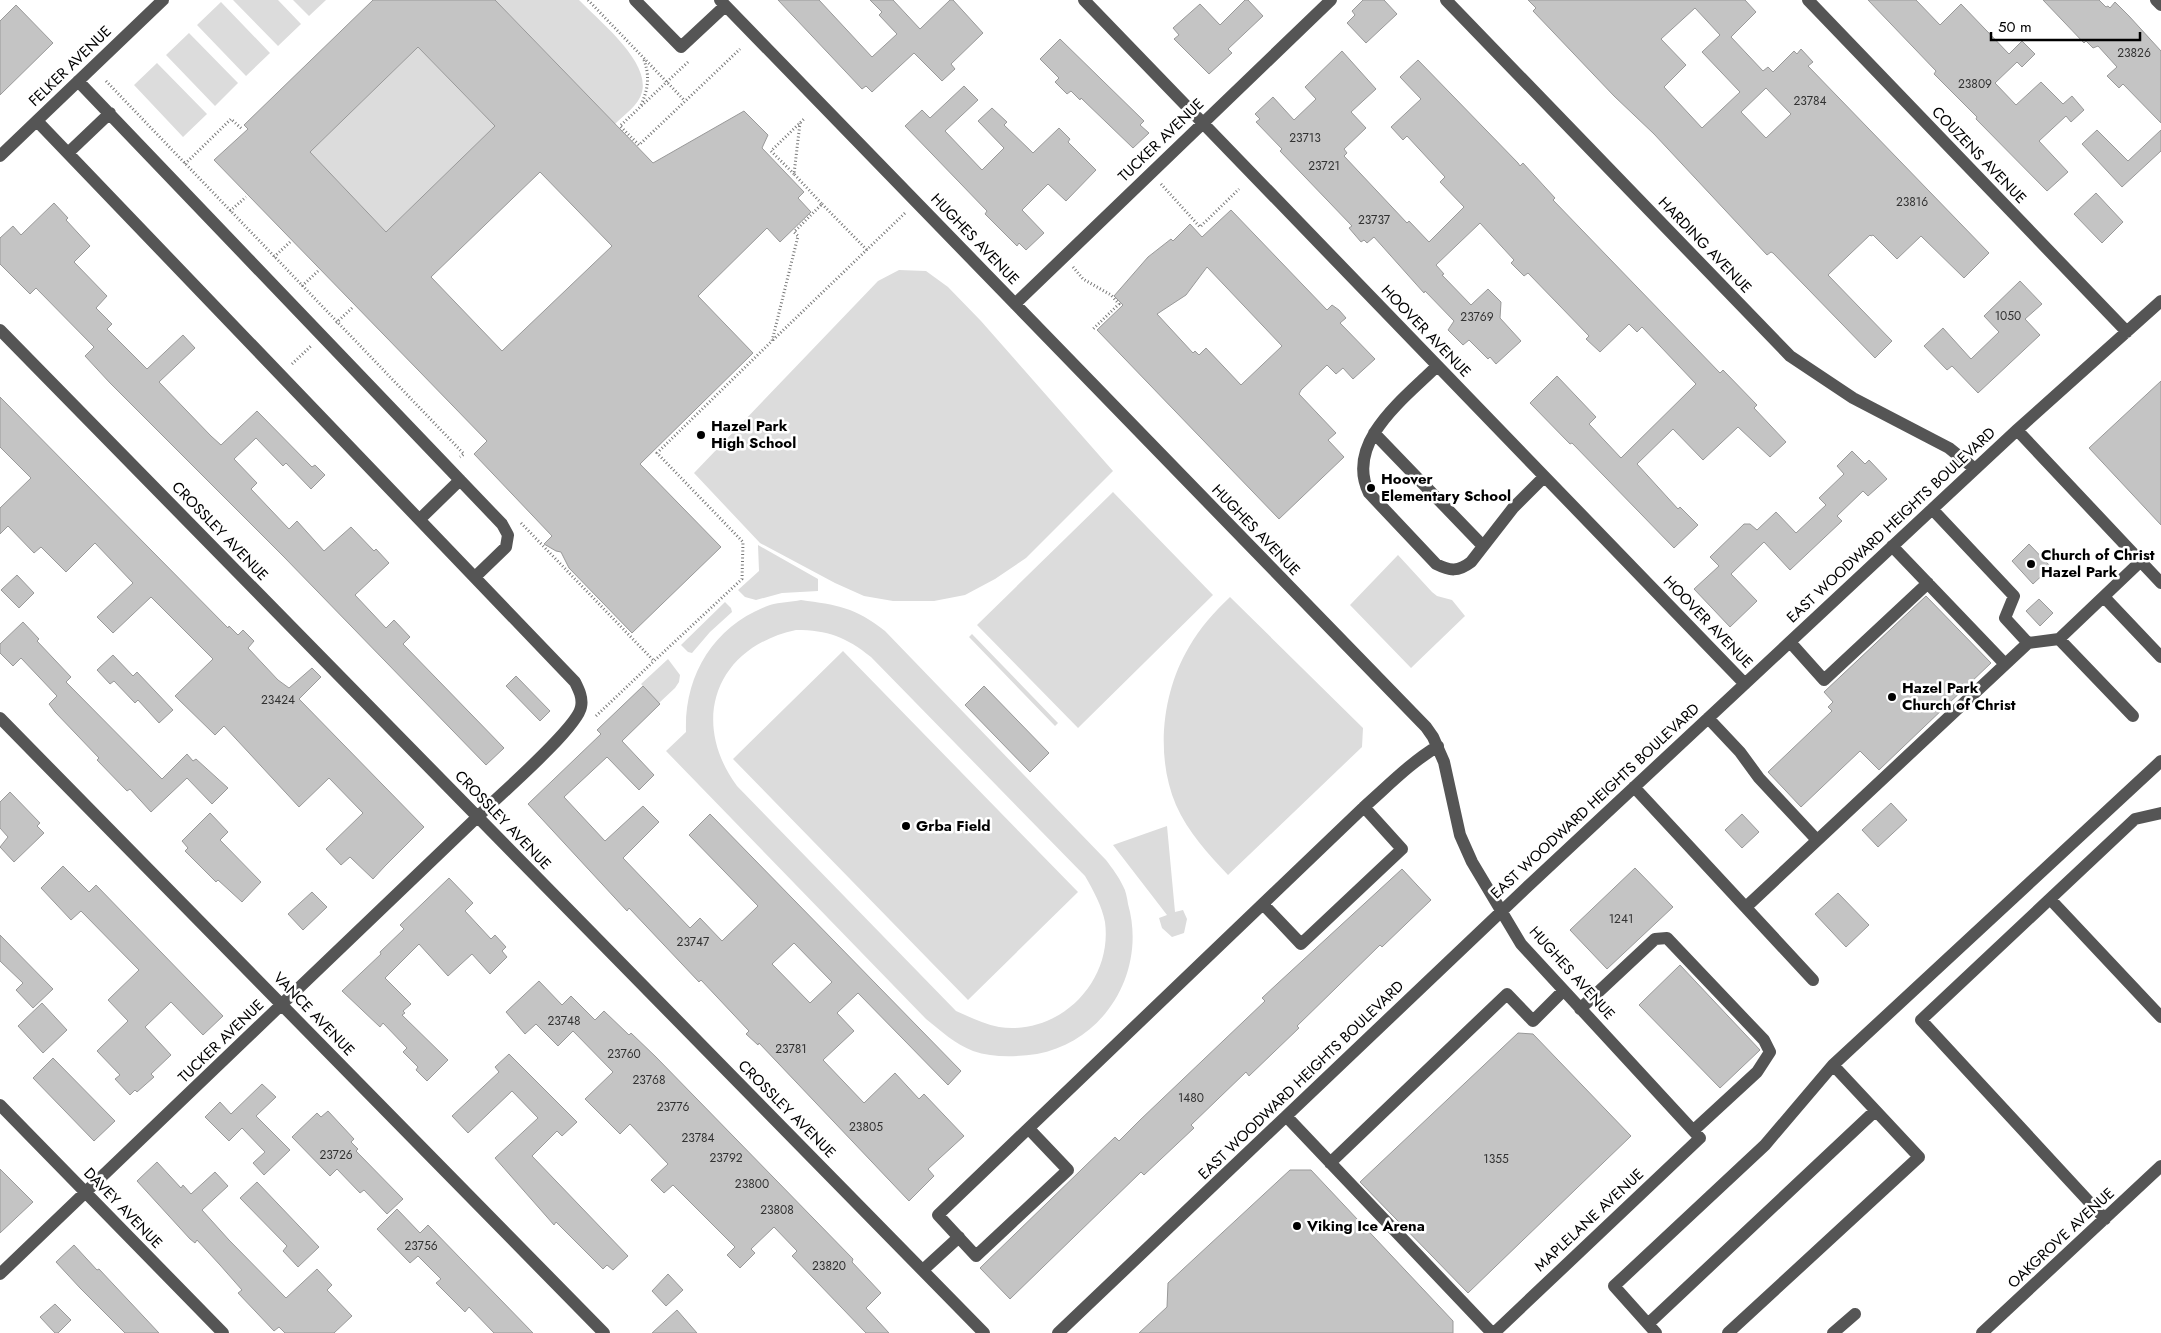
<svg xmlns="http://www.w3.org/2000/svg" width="2161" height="1333" font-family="Jost,sans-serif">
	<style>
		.green { fill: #dcdcdc; fill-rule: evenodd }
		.building { fill: #c4c4c4; stroke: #999; fill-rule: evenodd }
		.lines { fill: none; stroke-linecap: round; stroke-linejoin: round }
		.path { stroke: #777; stroke-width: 3; stroke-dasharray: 1 2.5; stroke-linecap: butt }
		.minor { stroke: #555; stroke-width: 12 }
		.poi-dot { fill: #000; stroke: #fff; stroke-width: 2 }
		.labels { text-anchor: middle; stroke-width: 5; stroke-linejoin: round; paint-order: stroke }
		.number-label { font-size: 12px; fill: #313131 }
		.street-label { font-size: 15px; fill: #000; stroke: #fff }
		.poi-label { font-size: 15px; font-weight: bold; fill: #000; stroke: #fff; text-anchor: start }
	</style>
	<rect width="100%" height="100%" fill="#fff"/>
	<!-- green -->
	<path class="green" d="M233,0h45l23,24 -23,22z
		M293,0h33l-17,16z
		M495,0h84c20,21 71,61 63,92 -3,13 -18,23 -27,32z
		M221,2l49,51 -24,23 -49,-51z
		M189,33l49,50 -23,23 -49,-51z
		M418,47l77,79 -109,106 -76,-80z
		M157,63l50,51 -24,23 -49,-52z
		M899,270l27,1 22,16 33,34 132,150 -87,87 -31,21 -30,16 -31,6h-41l-29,-5 -29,-13 -75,-40 -66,-70 184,-192z
		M1113,492l100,103 -135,133 -101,-103z
		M758,545l60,34v12l-36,2 -26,7 -11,-3 -7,-7 21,-19z
		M1398,555l34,37 5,4 15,4 13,16 -54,52 -61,-63z
		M1230,597l133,131 -1,19 -134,128c-20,-21 -40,-43 -52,-70 -21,-49 -14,-113 13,-158 11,-19 25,-35 41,-50z
		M801,600c36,5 54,7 84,31l221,229c6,8 13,17 17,26 3,5 4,12 5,18 19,66 -22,137 -91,150 -21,3 -44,4 -64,-3 -18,-7 -32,-20 -47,-32l-260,-268 20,-19c-2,-58 29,-107 84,-127 10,-3 21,-3 31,-5zM796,630c32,0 50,7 75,27l214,219c8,14 17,30 20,46 8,60 -46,114 -106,105 -16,-3 -29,-10 -43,-16l-219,-225c-48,-65 -21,-139 59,-156z
		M725,602l6,6 1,4 -22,20 -18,21 -4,-1 -7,-7z
		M972,634l86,89 -3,3 -86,-89z
		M843,651l235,241 -110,108 -235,-241z
		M668,659l12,16 -1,7 -4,6 -16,15 -18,-19z
		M1167,826l8,86 8,-2 4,9 -3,14 -12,4 -10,-9 -3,-10 8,-3 -54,-70z"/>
	<!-- building -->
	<path class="building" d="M373,0h122l158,163 91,-52 24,24 -6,13 42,44 -6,6 13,14 -31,30 -13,-14 -69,68 55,57 -113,111 81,83 -89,86 -63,-65 -8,-16 -5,-1 -12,-7 8,-8 -78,-82 13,-13 -273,-281 34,-31 -4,-4zM418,47l77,79 -109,106 -76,-80zM540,172l72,74 -110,105 -71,-74z
		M778,0h41l53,57 25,-23 -18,-19 3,-3 -12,-12h23l27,29 30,-29h3l30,33 -32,31 4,5 -13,12 -28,-28 -42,39 -6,-6 -4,3z
		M1245,0h3l15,16 -35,33 4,4 -23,21 -35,-35 5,-4 -6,-7 27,-24 20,21z
		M1363,0h21l13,14 -31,29 -19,-20 8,-8 -3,-4z
		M1528,0h217l11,12 -25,25 32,34 5,-4 5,5 21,-21 3,3 4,-5 12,13 -5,4 181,187 -25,25 -43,-42 -24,23 -24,-24 -2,1 -1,-1 -42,40 64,66 -17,17 -102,-105 -2,-1 -4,3 -113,-121 -40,-38 -81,-85 3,-3zM1695,8l25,27 -18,17 38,40 -38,36 -38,-41 22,-22 -25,-26zM1766,88l25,26 -25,24 -25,-26z
		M1868,0h48l24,25 21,-21 48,50 13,-13 13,13 -13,13 -5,-5 -22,21 21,22 25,-23 22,22 9,-8 12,14 -13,12 -5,-6 -27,25 29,31 -21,19 -71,-72 1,-2 -43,-43 2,-3z
		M2043,0h56l7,7 2,-1 2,2 5,-6 14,14 32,35v72l-38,-39 -4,4 -12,-12 10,-9 -19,-21 -5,2 -7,-7 -2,2z
		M16,5l37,38 -53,52v-74z
		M1060,39l84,82 -4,4 9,8 -16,15 -52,-50 -1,2 -9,-9 -4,3 -12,-12 4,-4 -19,-19z
		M1342,51l34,38 -25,23 15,16 -22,21 3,4 -3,3 63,67 2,-2 20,21 35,-35 -24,-25 5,-5 -38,-41 -4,4 -12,-13 30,-28 -21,-22 18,-17 100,103 2,3 3,-3 32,35 -2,2 167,173 3,-3 34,35 -3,3 32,34 -16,15 -32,-30 -35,33 -30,-31 -36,35 41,45 2,-2 18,18 -24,23 -102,-105 -2,1 -40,-41 27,-27 39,41 -7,7 32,34 75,-74 -54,-57 -5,5 -8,-8 -29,28 -14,-13 3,-3 -61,-63 -4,3 -13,-13 3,-3 -34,-37 -44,42 8,9 -2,1 29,30 17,-16 13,13 -1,16 21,23 -25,23 -6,-7 -2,2 -19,-19 -6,5 -15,-15 6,-9 -29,-30 -1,2 -50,-56 -7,6 -3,-3 -3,2 -12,-14 3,-2 -72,-75 2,-2 -26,-27 4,-3 -5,-5 18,-17 21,23 22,-21 -11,-12z
		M964,86l14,14 -33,31 37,39 22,-22 -26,-27 14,-13 15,14 -3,3 29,28 26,-25 11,11 -2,3 28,28 -30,31 -18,-17 -26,26 22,23 -18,17 -7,-7 -2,3 -32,-32 2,-3 -82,-85 17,-16 8,8z
		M2097,130l31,31 33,-31v21l-39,36 -40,-43z
		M2096,193l27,29 -21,21 -28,-29z
		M54,203l14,15 -2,2 24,26 -16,16 33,34 -11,12 16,16 -5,5 40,40 36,-34 12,13 -36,34 52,54 10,9 36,-34 55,56 3,-2 10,10 -14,14 -25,-26 -3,3 -27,-28 -22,21 23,24 -6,6 38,40 8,-8 27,30 27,-24 23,24 2,-2 13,14 -34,32 31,33 8,-8 16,17 -7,7 101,104 -18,17 -202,-208 -174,-174 -25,-27 9,-9 -58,-59 -6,6 -30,-30v-26l13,-12 8,9z
		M1231,210l96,100 5,-5 7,5 7,8 -6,5 35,36 -22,20 -10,-11 -7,6 -9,-9 -26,25 -2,4 37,39 -8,7 16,17 -65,62 -182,-189 26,-25 -9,-9 34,-39 23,-18 2,2 17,-17 12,13zM1207,267l75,79 -41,39 -35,-37 -7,7 -4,-4 -2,2 -36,-39 29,-19z
		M2020,281l22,23 -17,15 15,16 -62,58 -26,-27 -5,4 -23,-24 19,-18 28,31 28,-27 -15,-16z
		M2161,381v144l-72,-77z
		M0,397l228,231 1,-2 9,9 5,-5 11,11 -6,7 30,32 11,8 23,-20 9,9 -22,22 125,128 -39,39 -12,13 -23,-22 -9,8 -15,-16 37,-36 -34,-35 -30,29 -75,-81 -9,9 -40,-39 38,-37 -62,-62 -38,36 -16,-16 36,-34 -38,-40 -29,29 -25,-25 -7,6 -26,-27 -8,8v-26l31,-30 -31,-31z
		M1852,451l13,13 4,-4 18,19 -19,17 -5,-5 -26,25 5,5 -52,49 -26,-28 -33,32 26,27 -27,26 -36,-38 25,-23 -9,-9 34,-33h6l7,6 19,-18 20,21 30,-28 -7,-7 25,-24 -7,-8z
		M2029,544l22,23 -18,17 -21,-23z
		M17,575l17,18 -15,15 -18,-18z
		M1926,596l65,67 -112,107 -19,-19 -59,56 -33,-35 64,-61 -4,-4 5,-5 -9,-10z
		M2039,599l14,14 -13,13 -14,-15z
		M23,622l16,17 -2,2 34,36 -5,5 96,97 25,-25 6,7 3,-2 32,29 -16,16 -25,-26 -36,34 -21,-23 -3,2 -30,-31 2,-2 -44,-46 -6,-8 8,-8 -36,-38 -8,8 -13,-13v-9z
		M113,655l20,21 4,-4 36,38 -14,13 -21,-23 -3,3 -21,-22 -4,3 -13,-14z
		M516,676l34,35 -10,10 -34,-35z
		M643,686l17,18 -38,37 32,34 -15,15 -32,-33 -43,40 41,44 38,-35 16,16 -36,36 67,70 10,-10 22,23 36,-35 -69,-71 21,-21 251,257 -13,14 -90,-92 -21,20 17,18 -31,29 41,43 31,-30 24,26 5,-5 40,42 -36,33 6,7 -25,25 -150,-158 -1,2 -12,-11 3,-3 -48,-51 -2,2 -70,-74 -2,3 -99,-107 73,-70 -4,-4zM794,943l38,39 -22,21 -38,-39z
		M984,686l65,67 -19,19 -65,-67z
		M10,792l30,31 -3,3 7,7 -30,29 -14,-15 8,-10 -8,-9v-26z
		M1891,803l16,17 -29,27 -16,-17z
		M210,813l18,19 -8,8 41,42 -19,20 -24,-22 -2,2 -31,-31 3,-3 -6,-7z
		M1742,814l17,18 -17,16 -17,-18z
		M63,866l26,26 7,-7 127,131 -20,19 -32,-33 -26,25 26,28 -20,19 3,3 -17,15 -2,-2 -5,5 -15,-16 5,-4 -23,-24 31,-30 -20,-21 31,-30 -58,-59 -10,9 -30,-32z
		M1635,868l38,39 -66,62 -37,-39z
		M1402,869l29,31 -49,47 -2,-2 -83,81 2,2 -50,48 -3,-4 -55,53 3,3 -50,47 -3,-3 -131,127 -30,-31 135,-131 4,4 21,-21 125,-119 -3,-3 15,-14z
		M449,878l24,25 -8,8 26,28 4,-4 11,12 -4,4 5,6 -17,17 -18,-20 -24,22 -29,-32 -34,34 26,26 -8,7 2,2 -3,2 46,45 -21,21 -11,-11 2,-3 -15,-15 4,-4 -24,-25 -3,4 -38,-36 39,-37 -1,-2 24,-23 -4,-4z
		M312,892l15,15 -24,23 -15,-16z
		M1838,893l31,32 -23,22 -31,-33z
		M0,935l53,54 -20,19 -17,-18 7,-7 -23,-22z
		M1680,965l80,85 -40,38 -81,-83z
		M539,981l23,24 9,-9 24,24 9,-9 25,24 2,-2 25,24 197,202 -1,3 29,31 -15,15 23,25h-23l-74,-77 5,-5 -23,-24 -23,22 4,4 -15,15 -13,-13 8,-8 -62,-62 -9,8 -13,-13 17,-16 -38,-40 -10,10 -35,-35 28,-27 -40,-41 -15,15 -22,-22 -11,10 -19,-22z
		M42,1003l25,27 -24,23 -25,-27z
		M1518,1033l15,1 98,102 -163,157 -108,-111z
		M509,1054l68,68 -15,14 -5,-5 -25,25 96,100 -15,14 -6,-5 -4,4 -47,-47 -2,3 -59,-67 43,-40 -26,-27 -44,42 -16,-17 47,-44 -4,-5z
		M53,1058l62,63 -21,20 -61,-63z
		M262,1084l14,13 -20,19 34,34 -26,25 -11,-12 12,-11 -23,-24 -13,13 -24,-24 15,-15 11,12z
		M328,1111l26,28 -3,3 7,7 -2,2 47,48 -16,15 -23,-24 -4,3 -23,-24 -7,7 -38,-39 25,-24 4,4z
		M157,1162l24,26 2,-3 8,9 24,-22 13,14 -26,24 27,30 57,58 31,-29 15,16 -5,5 25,26 -18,17h-49l-6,-6 -5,4 -36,-38 4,-3 -22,-25 -23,-25 -2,3 -5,-4 -53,-58z
		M0,1169l33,33 -33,31z
		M1290,1170h21l142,151v12h-314l28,-26 1,-24z
		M257,1182l62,65 -21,20 -15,-16 4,-5 -47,-48z
		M397,1209l23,24 8,-8 105,108h-39l-25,-26 -4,5 -29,-29 5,-4 -23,-23 -8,7 -33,-34z
		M74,1245l23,25 2,-1 60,64h-34l-45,-45 -24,-26z
		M668,1274l15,16 -17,16 -14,-15z
		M55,1304l16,16 -13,13h-3l-15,-16z
		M677,1310l20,23h-45z"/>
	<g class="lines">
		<!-- path -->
		<path class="path" d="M588,0l97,101
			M688,62l-68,64 19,19 101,-96
			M106,81l358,373 -4,3
			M641,105c7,-15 9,-29 3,-45
			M185,164l46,-45 11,10
			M794,174l-23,-23 34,-33
			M1161,184l39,43 39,-38
			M822,204l45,46
			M230,211l16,-14
			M274,257l16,-15
			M1073,267l10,12 28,16 8,9 -27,26
			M302,286l16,-15
			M336,323l16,-15
			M773,340l132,-127
			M292,364l19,-18
			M521,523l133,138 88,-82 1,-37 -86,-89 115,-112 26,-105 -4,-4 28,-28 -28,-30 6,-51
			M596,716l58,-55"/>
		<!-- minor -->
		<path class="minor" d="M635,0l46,47 44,-41
			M720,0l706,727 7,10 11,25 16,73 12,27 49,82 179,194 -206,195
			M1084,0l661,684
			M1446,0l344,356 63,42 96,50 26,21
			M1808,0l319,332
			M2156,0l5,5
			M78,81l424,443 6,11 -2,12 -31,30
			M68,153l42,-40
			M0,156l163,-156
			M1015,304l316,-304
			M0,330l984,1003
			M1437,366c-32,32 -93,76 -68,127l67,71c14,7 22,8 35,-2l42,-54 31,-31
			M2017,430l144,153
			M1374,433l109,113
			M1932,509l82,87 -9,22 23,25
			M420,519l40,-39
			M1892,546l113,118
			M2104,597l57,60
			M2059,639l74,77
			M1790,642l34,38 104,-97
			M0,718l604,615
			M1708,718l32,34 19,26 58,62
			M1634,787l179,193
			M2050,899l111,118
			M1263,904l38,40 101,-95 -38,-42
			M1746,907l282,-264 31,-4 82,-78
			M1580,1009l75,-70 12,-1 97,102 6,12 -13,20 -63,58
			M0,1105l223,228
			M1286,1116l206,217
			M1029,1129l39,41 -92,86 -38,-41 426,-408c24,-21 46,-44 74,-61
			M1330,1163l177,-169 26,27 30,-30
			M2105,1219l-184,-199 214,-201 26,-6
			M923,1270l36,-33
			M0,1274l492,-471c17,-16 86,-77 89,-96 2,-9 -2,-17 -6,-25l-538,-561
			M1648,1324l227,-213
			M1058,1333l467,-444 492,-459 144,-129
			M1656,1333l-42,-47 151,-141 68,-80 328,-304
			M1728,1333l191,-176 -86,-92
			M1833,1333l22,-19
			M1982,1333l179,-167"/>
	</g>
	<!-- markers -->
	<g class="poi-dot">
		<circle cx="701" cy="435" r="5"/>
		<circle cx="1371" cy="488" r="5"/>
		<circle cx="2031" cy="564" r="5"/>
		<circle cx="1892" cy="697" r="5"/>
		<circle cx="906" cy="826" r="5"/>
		<circle cx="1297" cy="1226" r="5"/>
	</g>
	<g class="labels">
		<!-- number labels -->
		<g class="number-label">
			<text x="2134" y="57">23826</text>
			<text x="1975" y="88">23809</text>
			<text x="1810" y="105">23784</text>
			<text x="1305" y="142">23713</text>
			<text x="1324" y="170">23721</text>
			<text x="1912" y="206">23816</text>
			<text x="1374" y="224">23737</text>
			<text x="2008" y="320">1050</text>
			<text x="1477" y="321">23769</text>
			<text x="278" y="704">23424</text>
			<text x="1621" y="923">1241</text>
			<text x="693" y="946">23747</text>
			<text x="564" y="1025">23748</text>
			<text x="791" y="1053">23781</text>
			<text x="624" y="1058">23760</text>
			<text x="649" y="1084">23768</text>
			<text x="1191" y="1102">1480</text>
			<text x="673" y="1111">23776</text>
			<text x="866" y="1131">23805</text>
			<text x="698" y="1142">23784</text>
			<text x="336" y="1159">23726</text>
			<text x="726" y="1162">23792</text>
			<text x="1496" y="1163">1355</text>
			<text x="752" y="1188">23800</text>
			<text x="777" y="1214">23808</text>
			<text x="421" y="1250">23756</text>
			<text x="829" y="1270">23820</text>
		</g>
		<!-- street labels -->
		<g class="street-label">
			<text transform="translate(70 66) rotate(-44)" y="5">FELKER AVENUE</text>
			<text transform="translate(1161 140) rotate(-44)" y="5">TUCKER AVENUE</text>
			<text transform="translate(1979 155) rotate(46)" y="5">COUZENS AVENUE</text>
			<text transform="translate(975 239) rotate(46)" y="5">HUGHES AVENUE</text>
			<text transform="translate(1705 245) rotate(46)" y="5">HARDING AVENUE</text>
			<text transform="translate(1426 331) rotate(46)" y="5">HOOVER AVENUE</text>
			<text transform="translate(1891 525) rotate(-43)" y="5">EAST WOODWARD HEIGHTS BOULEVARD</text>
			<text transform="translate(1256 530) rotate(46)" y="5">HUGHES AVENUE</text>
			<text transform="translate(220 531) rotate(46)" y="5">CROSSLEY AVENUE</text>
			<text transform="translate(1708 622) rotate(46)" y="5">HOOVER AVENUE</text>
			<text transform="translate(1595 801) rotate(-43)" y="5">EAST WOODWARD HEIGHTS BOULEVARD</text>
			<text transform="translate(503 820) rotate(46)" y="5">CROSSLEY AVENUE</text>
			<text transform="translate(1572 973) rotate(48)" y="5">HUGHES AVENUE</text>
			<text transform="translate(314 1014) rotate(46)" y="5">VANCE AVENUE</text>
			<text transform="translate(221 1041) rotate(-44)" y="5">TUCKER AVENUE</text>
			<text transform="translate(1301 1080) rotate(-44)" y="5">EAST WOODWARD HEIGHTS BOULEVARD</text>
			<text transform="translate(787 1109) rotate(45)" y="5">CROSSLEY AVENUE</text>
			<text transform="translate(123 1208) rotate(46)" y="5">DAVEY AVENUE</text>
			<text transform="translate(1589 1220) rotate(-43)" y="5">MAPLELANE AVENUE</text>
			<text transform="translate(2061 1238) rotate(-43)" y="5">OAKGROVE AVENUE</text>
		</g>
		<!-- poi labels -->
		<g class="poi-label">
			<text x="711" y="431">Hazel Park<tspan x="711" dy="17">High School</tspan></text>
			<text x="1381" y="484">Hoover<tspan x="1381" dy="17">Elementary School</tspan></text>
			<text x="2041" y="560">Church of Christ<tspan x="2041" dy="17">Hazel Park</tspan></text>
			<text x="1902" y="693">Hazel Park<tspan x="1902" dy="17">Church of Christ</tspan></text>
			<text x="916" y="831">Grba Field</text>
			<text x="1307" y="1231">Viking Ice Arena</text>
		</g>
	</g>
	<!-- scale -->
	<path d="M1991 32v8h149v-8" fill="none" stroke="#000000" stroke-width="2.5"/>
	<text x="1998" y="32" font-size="15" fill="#000000" stroke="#ffffff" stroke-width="4" paint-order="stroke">50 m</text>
</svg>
